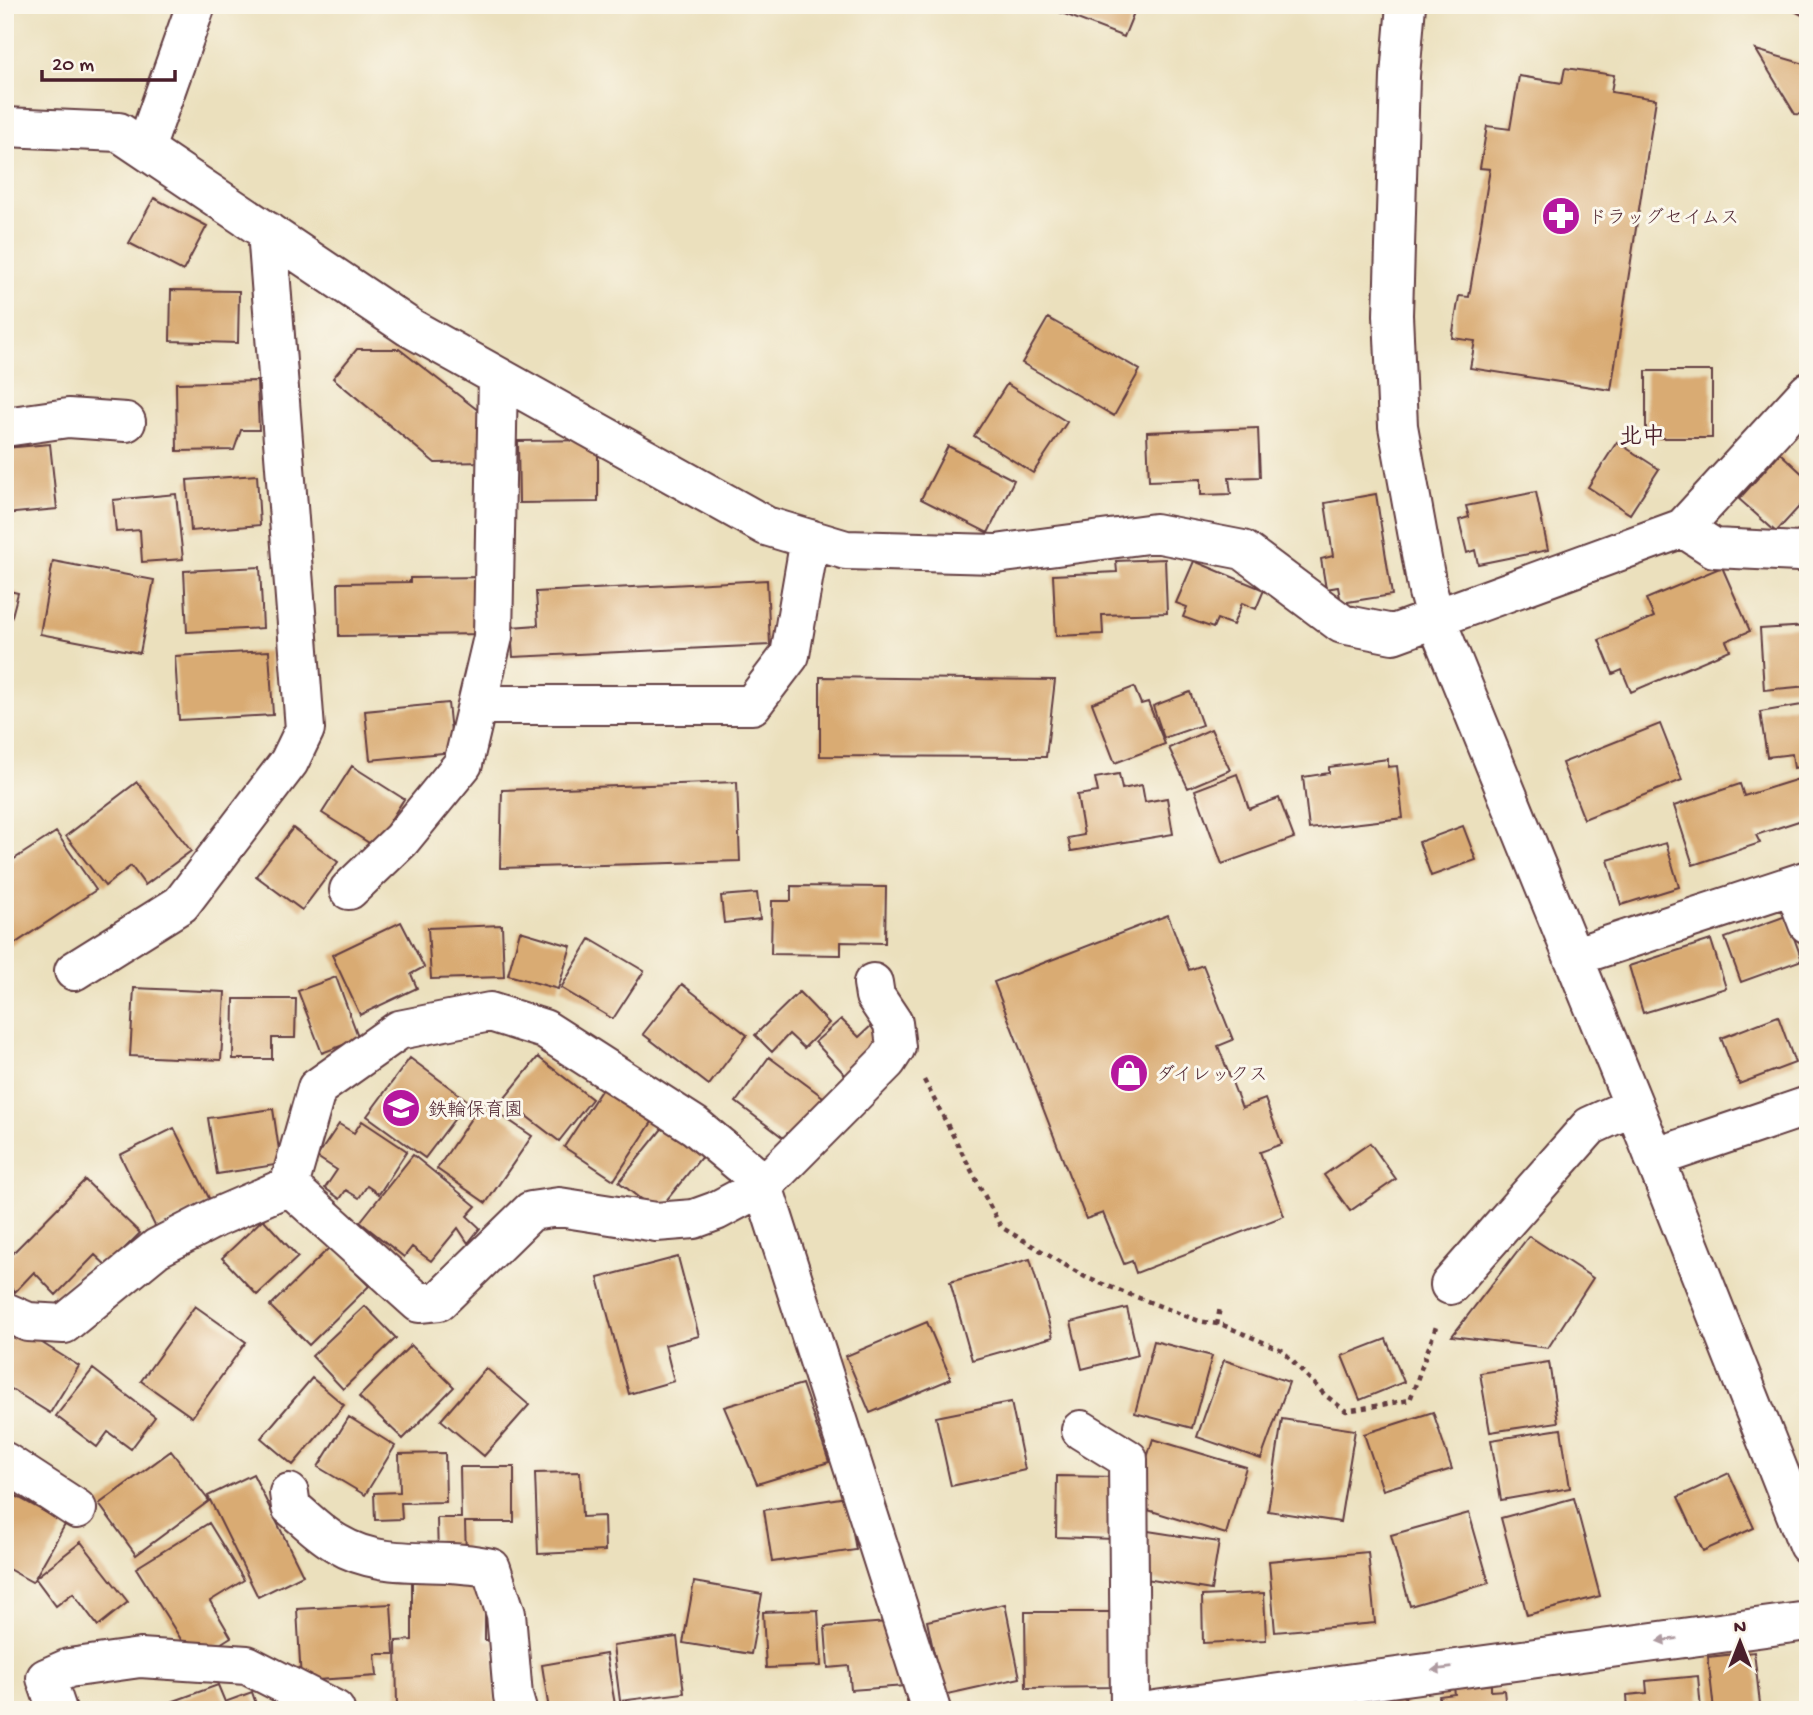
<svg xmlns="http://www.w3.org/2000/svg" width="1813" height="1715" font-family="'Gochi Hand','Klee One',sans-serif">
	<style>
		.building { fill: #d9ab73 }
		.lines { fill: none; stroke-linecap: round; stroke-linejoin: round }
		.minor-casing { stroke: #623c41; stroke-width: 42 }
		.path { stroke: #623c41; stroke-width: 4.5; stroke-dasharray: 5 5; stroke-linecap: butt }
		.minor { stroke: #fff; stroke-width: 38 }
		.oneway { fill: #ae9aa0 }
		.labels { text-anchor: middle; stroke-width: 6; stroke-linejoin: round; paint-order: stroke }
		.poi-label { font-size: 19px; fill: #4a1f2b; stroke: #fbf7ec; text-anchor: start }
		.quarter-label { font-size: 23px; font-weight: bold; fill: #4a1f2b; stroke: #fbf7ec }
	</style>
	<rect width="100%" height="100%" fill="#fbf7ec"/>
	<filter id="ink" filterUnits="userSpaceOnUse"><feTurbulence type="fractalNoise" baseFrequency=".0143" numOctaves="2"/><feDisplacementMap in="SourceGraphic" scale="14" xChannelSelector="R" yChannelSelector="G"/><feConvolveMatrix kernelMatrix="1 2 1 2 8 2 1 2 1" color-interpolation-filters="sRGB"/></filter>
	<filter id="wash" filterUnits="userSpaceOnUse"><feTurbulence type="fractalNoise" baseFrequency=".00686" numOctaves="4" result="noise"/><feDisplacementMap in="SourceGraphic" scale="28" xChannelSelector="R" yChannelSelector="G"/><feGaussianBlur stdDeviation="1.57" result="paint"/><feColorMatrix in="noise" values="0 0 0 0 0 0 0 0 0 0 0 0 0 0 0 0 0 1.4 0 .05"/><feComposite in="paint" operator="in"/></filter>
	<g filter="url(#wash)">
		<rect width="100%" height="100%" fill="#ebe0bd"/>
		<g id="blocks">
			<!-- building -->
			<path class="building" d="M1062,5h75l-13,32 -65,-25z
				M1783,5h25v13z
				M1756,50l52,15v50l-13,-1z
				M1565,68l49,7 -3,17 45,7 -45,291 -141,-22 5,-27 -23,-3 7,-42 10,1 21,-128 -10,-1 7,-42 23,3 9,-53 43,7z
				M154,198l53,28 -24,45 -54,-28z
				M171,290l68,1 -1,52 -68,-2z
				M1048,318l92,52 -26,46 -92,-53z
				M357,349h42l85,66 1,47 -50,1 -102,-85z
				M1646,371h66v67h-66z
				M257,381l2,49h-18l-7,20 -57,1 -1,-68z
				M1007,384l60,38 -34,51 -59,-37z
				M1258,428l2,49 -31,1 2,16 -30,1v-16l-52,2 -2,-49z
				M598,440v62l-79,1 -1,-62z
				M1617,442l42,27 -29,45 -42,-27z
				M50,444l7,65 -52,5v-66z
				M948,446l66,34 -26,53 -67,-34z
				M1780,453l28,26v18l-32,35 -37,-33z
				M257,475l3,50 -69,6 -4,-51z
				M1536,492l12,58 -70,14 -3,-14 -8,3 -8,-33 10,-3 -3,-11z
				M176,494l7,65 -41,3 -2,-32 -24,2 -3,-32z
				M1376,494l16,101 -51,8 -3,-16 -12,2 -5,-30 12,-3 -8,-53z
				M1165,559l2,54 -65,2 1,19 -47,2 -3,-61 64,-3 -1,-11z
				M53,561l101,19 -14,73 -100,-19z
				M1194,561l70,29 -8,19 -14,-6 -9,22 -16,-6 -4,9 -30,-11 4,-10 -11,-4z
				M260,567l3,61 -76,4 -3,-61z
				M1722,567l28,64 -24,10 4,9 -99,42 -9,-22 -9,4 -14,-34 55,-23 -8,-18z
				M483,577v57l-144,2 -1,-53 72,-1v-4z
				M767,580l3,65 -257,12 -2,-30 27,-2 -2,-33z
				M5,590l13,3 -10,38h-3z
				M1808,626v60l-44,4 -4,-61z
				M269,651l4,64 -94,5 -4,-64z
				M820,677l235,3 -9,77 -226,-1z
				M1134,687l7,17 7,-2 17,42 -50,19 -23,-60z
				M1190,692l12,33 -38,13 -11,-32z
				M448,703l5,49 -83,8 -5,-49z
				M1808,704v61l-14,3 -2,-14 -25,3 -7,-45z
				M1660,724l22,56 -98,39 -22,-56z
				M1211,729l19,41 -42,18 -19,-40z
				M1388,759v8l9,-1 6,52 -94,11 -6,-52 26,-4v-6z
				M352,766l52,33 -30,47 -52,-33z
				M1119,774l3,15 20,-4 3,17 22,-4 6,36 -102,17 -3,-13 16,-3 -7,-40 21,-3 -3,-14z
				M1237,774l12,35 30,-11 15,40 -72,26 -27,-74z
				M1808,776v42l-52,17 4,8 -67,22 -19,-59 66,-22 4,12z
				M137,782l54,69 -46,34 -14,-19 -26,20 -39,-50z
				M737,782l3,79 -240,7 2,-78z
				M1463,826l13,34 -45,16 -12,-34z
				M293,828l45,34 -36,48 -46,-34z
				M56,832l40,58 -85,56 -6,-9v-72z
				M1666,843l13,44 -58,18 -13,-45z
				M791,886l95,1 -1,56 -44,-1v13l-70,-1 1,-53h19z
				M757,893l3,26 -36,4 -3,-27z
				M1168,915l21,55 14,-5 30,75 -15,6 24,62 23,-9 17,45 -22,8 24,64 -148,57 -4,-12 -8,3 -21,-51 -17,6 -92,-237z
				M1786,916l16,44 -61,22 -16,-44z
				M401,922l23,45 -13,7 6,14 -57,27 -28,-60z
				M502,925l2,52 -73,2 -3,-51z
				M520,931l51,15 -13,43 -50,-14z
				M590,939l54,32 -31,48 -52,-31z
				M1711,940l15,48 -83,25 -14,-47z
				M336,977l23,62 -37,14 -24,-62z
				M682,984l65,51 -38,50 -66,-51z
				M134,988l91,4 -4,68 -91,-4z
				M799,992l30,31 -25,25 -15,-14 -17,18 -17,-17z
				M234,999h62l-1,39h-23v21h-39z
				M1778,1016l17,47 -56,21 -18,-46z
				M841,1019l18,18 14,-13 15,17 -40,37 -33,-36z
				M538,1057l54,42 -33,42 -55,-42z
				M769,1057l54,40 -34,45 -53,-40z
				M410,1058l58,43 -43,57 -58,-42z
				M602,1089l50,33 -38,58 -50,-33z
				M482,1102l50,34 -46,67 -49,-34z
				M273,1109l8,55 -64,10 -9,-56z
				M362,1121l45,30 -28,43 -12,-8 -8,12 -13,-8 -6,9 -15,-11 12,-18 -20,-13 22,-33 15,9z
				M665,1125l38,30 -46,57 -38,-30z
				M174,1128l37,74 -55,26 -36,-73z
				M1370,1143l26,36 -46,32 -26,-36z
				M413,1155l63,51 -9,10 13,12 -12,15 -10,-15 -27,33 -19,-14 -8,10 -44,-35z
				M85,1180l55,53 -33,33 -12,-11 -39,40 -22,-23 -19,20 -10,-10v-21z
				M263,1219l35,38 -41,38 -35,-37z
				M1529,1236l64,42 -45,70 -96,-12z
				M330,1247l39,39 -60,59 -39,-39z
				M678,1257l21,79 -34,9 9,36 -45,13 -31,-116z
				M1030,1259l23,78 -81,23 -22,-78z
				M195,1306l51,36 -54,75 -51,-36z
				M365,1306l31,32 -53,51 -31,-33z
				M1127,1308l11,47 -56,14 -11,-47z
				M927,1322l24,57 -81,34 -24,-57z
				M18,1328l61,38 -29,47 -45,-28v-37z
				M1386,1339l18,43 -44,18 -18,-44z
				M1154,1341l58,15 -20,72 -57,-15z
				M411,1345l43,42 -51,52 -44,-42z
				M1224,1360l65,22 -28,77 -64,-22z
				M1549,1362l9,60 -68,10 -10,-59z
				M486,1368l43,37 -45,51 -43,-36z
				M93,1369l62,48 -24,32 -23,-17 -11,15 -41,-31z
				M312,1378l32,27 -51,60 -32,-27z
				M802,1384l27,78 -72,22 -33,-77z
				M1011,1402l14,68 -74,16 -15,-69z
				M1433,1412l19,57 -69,21 -19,-56z
				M349,1417l46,29 -30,49 -47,-28z
				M1282,1419l73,11 -15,92 -72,-11z
				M1561,1429l9,59 -69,12 -10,-60z
				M1153,1439l93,28 -20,67 -94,-29z
				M171,1451l38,50 -73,54 -37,-51z
				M445,1453l1,49 -45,1 1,16 -27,1 -1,-27 26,-1 -1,-38z
				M460,1467h54v55h-49l1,33h-28l-1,-37h24z
				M580,1472l2,45 22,-1 1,35 -67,3 -3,-81z
				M1729,1473l25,55 -51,23 -25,-54z
				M253,1474l50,101 -45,22 -50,-101z
				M1057,1476l59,1 -2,62 -58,-2z
				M5,1490l61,33 -31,55 46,-36 47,60 -30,24 -25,-33 -17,13 -21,-28 -3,4 -27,-15z
				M847,1497l9,53 -84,12 -8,-52z
				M1574,1498l26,98 -73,19 -26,-97z
				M1469,1513l20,70 -79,23 -19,-71z
				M209,1523l35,57 -34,21 21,36 -37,23 -58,-92z
				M1148,1531l71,11 -8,48 -71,-12z
				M1368,1552l7,71 -100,9 -6,-71z
				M485,1576v64h10v67h-13v3h-85l-1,-69 16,-1v-63z
				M694,1582l68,12 -11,60 -68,-11z
				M1264,1593l2,47 -63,3 -1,-47z
				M391,1604l3,50h-19l2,22 -76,5 -4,-72z
				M1005,1604l15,74 -77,17 -16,-74z
				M818,1610l3,56 -55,2 -3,-56z
				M1025,1612h91v75l-90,1z
				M900,1621l5,65 -54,4 -2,-24 -21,2 -3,-41z
				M677,1637l7,56 -64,8 -7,-55z
				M1754,1652l6,52 -46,6 -6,-53z
				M606,1654l10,56h-67l-7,-45z
				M1698,1676l3,34h-73l-1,-15 20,-2 -1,-12z
				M1491,1684v7l13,-1 2,20h-66l-1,-14 16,-2 -1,-6z
				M218,1685l7,17 27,-10 6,18h-94l-1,-5z
				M1405,1696l2,14h-78l-1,-5z"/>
		</g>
	</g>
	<g filter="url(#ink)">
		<use href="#blocks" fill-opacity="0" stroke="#623c41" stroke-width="2"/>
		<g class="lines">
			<defs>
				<path id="minor" d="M1406,5l-6,71 -7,239 5,111 30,166 7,25 199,489 174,439
					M5,127l114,5 290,195 357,199 80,24 150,4 159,-21 88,17 99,74 51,10 290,-106 125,-136
					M145,149l51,-144
					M5,427l63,-9 58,4
					M1683,528l31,20 85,4 9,-3
					M477,705h275l38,-50 20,-116
					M1793,885l15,39
					M349,890l52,-50 62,-76 30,-127 5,-260
					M1573,957l235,-77
					M74,971l107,-67 108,-142 16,-33 -38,-498
					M1654,1158l154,-52
					M289,1186l130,117 20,-2 92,-90 28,-4 97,15 38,-3 22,-8 47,-25 124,-125 9,-14 -3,-24 -18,-27 -2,-13
					M1450,1285l140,-159 44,-20
					M5,1312l23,10 36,2 93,-76 58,-30 74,-32 28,-98 82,-58 91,-18 54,17 151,97 59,49 9,11 168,524
					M1081,1430l47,29 2,251
					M5,1462l72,47
					M289,1493l2,14c15,12 30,28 47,37 46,28 103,12 153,24l15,46 7,82 4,14
					M57,1710l-11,-32 23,-10 71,-10 107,7 88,45
					M1155,1710l653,-89"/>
			</defs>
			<!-- minor casing -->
			<use href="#minor" class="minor-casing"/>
			<!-- path -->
			<path class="path" d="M924,1080l77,147 86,51 112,43 24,4 59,25 43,45 21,16 64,-11 27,-76
				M1217,1325l3,-18"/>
			<!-- minor -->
			<use href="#minor" class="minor"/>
		</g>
		<!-- one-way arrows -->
		<defs><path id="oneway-solid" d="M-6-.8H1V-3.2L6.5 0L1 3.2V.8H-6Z" transform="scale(1.75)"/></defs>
		<g class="oneway">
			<use href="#oneway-solid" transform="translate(1667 1640) rotate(173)"/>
			<use href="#oneway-solid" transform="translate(1442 1669) rotate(173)"/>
		</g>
	</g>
	<!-- icons -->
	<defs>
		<symbol id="pharmacy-disc" viewBox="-11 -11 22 22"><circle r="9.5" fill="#b5179e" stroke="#fbf7ec"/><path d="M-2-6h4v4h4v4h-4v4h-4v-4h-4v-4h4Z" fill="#fff"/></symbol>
		<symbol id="shop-disc" viewBox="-11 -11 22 22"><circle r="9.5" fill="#b5179e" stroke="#fbf7ec"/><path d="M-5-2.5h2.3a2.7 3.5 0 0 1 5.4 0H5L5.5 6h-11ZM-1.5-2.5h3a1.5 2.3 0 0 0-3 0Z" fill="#fff"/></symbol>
		<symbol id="school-disc" viewBox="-11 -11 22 22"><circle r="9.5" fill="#b5179e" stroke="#fbf7ec"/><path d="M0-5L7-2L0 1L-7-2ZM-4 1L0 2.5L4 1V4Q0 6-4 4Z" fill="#fff"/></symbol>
	</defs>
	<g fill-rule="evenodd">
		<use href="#pharmacy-disc" x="1539" y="194" width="44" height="44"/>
		<use href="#shop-disc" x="1107" y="1051" width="44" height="44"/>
		<use href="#school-disc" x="379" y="1086" width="44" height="44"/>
	</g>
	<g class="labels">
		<!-- poi labels -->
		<g class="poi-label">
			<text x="1588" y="223">ドラッグセイムス</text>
			<text x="1156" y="1080">ダイレックス</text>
			<text x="428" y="1115">鉄輪保育園</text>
		</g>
		<!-- quarter labels -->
		<g class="quarter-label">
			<text x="1642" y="443">北中</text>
		</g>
	</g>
	<!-- margin -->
	<rect width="1813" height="1715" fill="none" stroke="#fbf7ec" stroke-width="28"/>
	<!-- north arrow -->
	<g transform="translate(1740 1642)" stroke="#fbf7ec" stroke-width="5" paint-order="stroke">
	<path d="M0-5L12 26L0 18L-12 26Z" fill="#4a1f2b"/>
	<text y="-10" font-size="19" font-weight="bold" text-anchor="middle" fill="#4a1f2b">N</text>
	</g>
	<!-- scale -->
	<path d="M42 70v10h133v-10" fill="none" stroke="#4a1f2b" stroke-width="3.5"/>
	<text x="52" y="70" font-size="21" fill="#4a1f2b" stroke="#fbf7ec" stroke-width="5" paint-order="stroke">20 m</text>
</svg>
